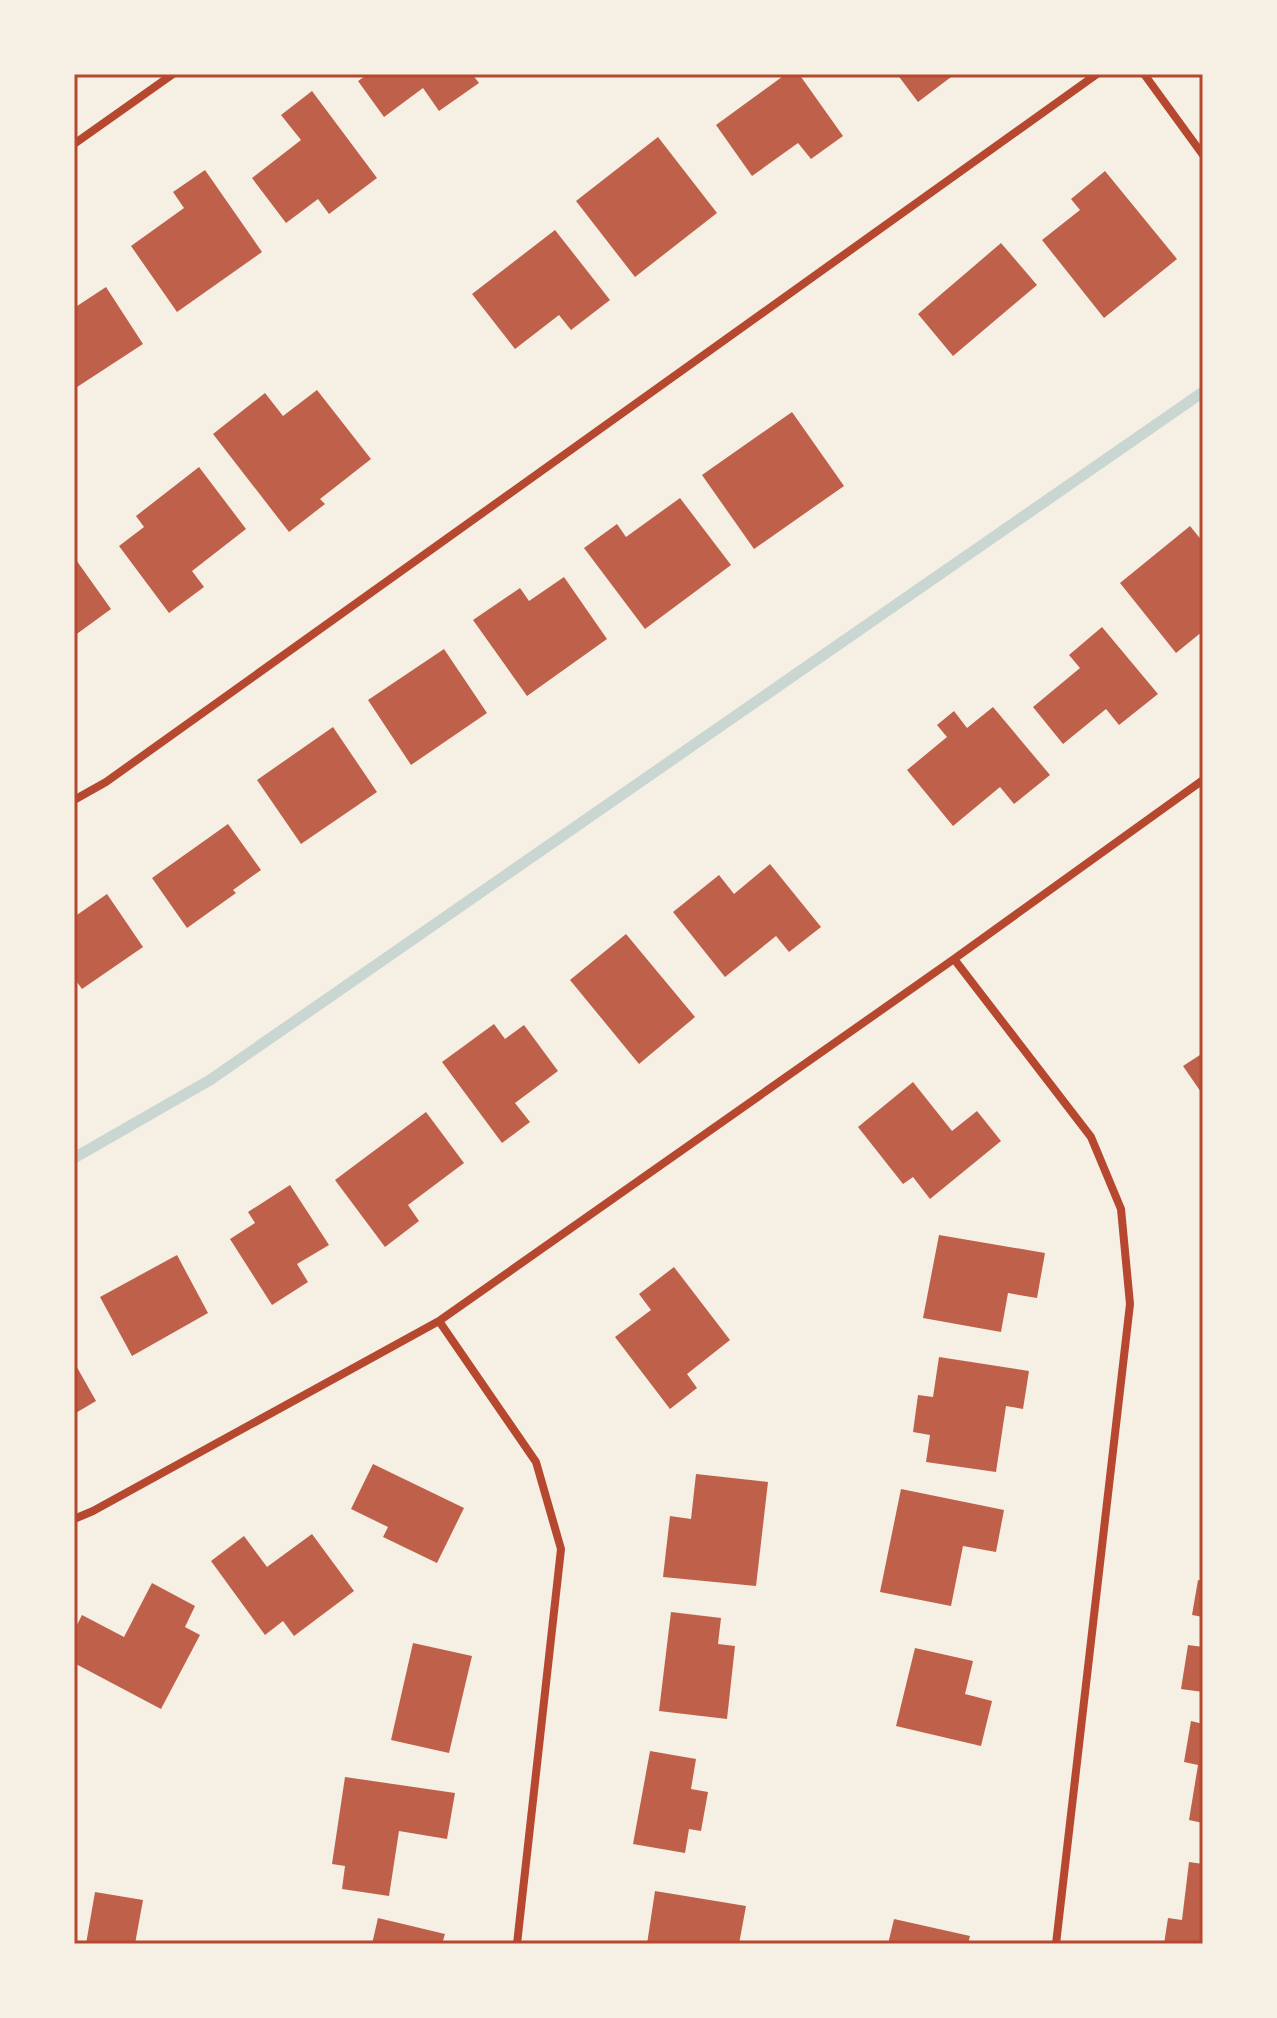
<svg xmlns="http://www.w3.org/2000/svg" width="1277" height="2018" font-family="Karla,sans-serif">
	<style>
		.lines { fill: none; stroke-linecap: round; stroke-linejoin: round }
		.stream { stroke: #c9d6d2; stroke-width: 11 }
		.building { fill: #bf614a }
		.minor { stroke: #b5482f; stroke-width: 8 }
		.neatline { fill: none; stroke: #b5482f; stroke-width: 3 }
	</style>
	<rect width="100%" height="100%" fill="#f6efe4"/>
	<g class="lines">
		<!-- stream -->
		<path class="stream" d="M74,1158l136,-78 993,-688"/>
	</g>
	<!-- building -->
	<path class="building" d="M368,74h104l7,9 -40,28 -16,-23 -39,29 -26,-36z
		M786,74h13l44,62 -32,23 -13,-16 -46,33 -36,-51z
		M897,74h58l-37,28z
		M312,91l65,87 -48,36 -11,-15 -32,24 -34,-45 49,-38 -20,-25z
		M658,137l59,76 -82,64 -59,-76z
		M205,170l57,82 -85,60 -46,-66 53,-38 -11,-16z
		M1105,171l72,88 -73,59 -62,-78 38,-30 -9,-11z
		M555,230l55,70 -39,30 -12,-15 -44,34 -43,-55z
		M1001,243l36,42 -84,71 -35,-42z
		M106,287l37,57 -69,45v-81z
		M317,390l54,69 -51,40 5,5 -36,28 -76,-98 52,-41 18,23z
		M792,412l52,74 -90,63 -52,-74z
		M199,467l47,62 -54,42 12,16 -35,26 -50,-67 25,-19 -8,-11z
		M680,498l51,67 -86,64 -61,-81 33,-24 9,13z
		M1190,526l13,16v89l-27,22 -56,-70z
		M74,557l37,52 -37,27z
		M564,577l43,62 -80,57 -54,-76 47,-32 9,13z
		M1102,627l56,67 -39,31 -13,-16 -43,35 -30,-37 47,-39 -11,-13z
		M444,649l43,64 -76,52 -43,-65z
		M993,707l57,68 -36,29 -14,-17 -47,39 -46,-56 40,-33 -10,-12 17,-14 13,17z
		M333,727l44,65 -76,52 -44,-64z
		M228,824l33,46 -28,20 3,3 -49,35 -35,-50z
		M770,864l51,63 -32,25 -13,-16 -51,41 -52,-65 46,-37 15,19z
		M107,894l36,53 -61,42 -8,-11v-61z
		M626,934l69,83 -56,47 -69,-84z
		M494,1024l11,15 19,-14 34,46 -43,32 15,19 -28,21 -60,-81z
		M1203,1053v42l-20,-29z
		M913,1082l39,49 25,-20 24,30 -71,58 -17,-22 -10,7 -45,-57z
		M426,1112l38,51 -56,42 11,16 -34,26 -50,-67z
		M290,1185l39,60 -32,19 11,18 -36,23 -42,-66 25,-16 -7,-11z
		M939,1235l106,18 -8,45 -29,-5 -7,39 -78,-14z
		M177,1255l31,58 -76,43 -32,-59z
		M674,1267l56,73 -43,34 10,14 -27,21 -55,-72 36,-27 -12,-16z
		M939,1357l90,14 -6,38 -17,-3 -10,66 -70,-10 4,-27 -17,-3 5,-37 15,2z
		M74,1362l22,39 -22,13z
		M373,1464l91,44 -27,55 -54,-26 5,-10 -37,-18z
		M696,1474l72,8 -12,104 -93,-9 7,-61 21,3z
		M901,1489l103,21 -8,42 -33,-6 -12,60 -71,-14z
		M312,1534l42,57 -60,45 -11,-15 -18,14 -54,-74 33,-25 23,31z
		M1198,1580l5,1v36l-11,-2z
		M152,1583l43,23 -10,21 15,8 -39,74 -87,-46v-32l8,-16 42,22z
		M671,1612l50,6 -3,26 17,2 -8,73 -68,-8z
		M413,1643l59,13 -23,97 -58,-13z
		M1188,1645l15,2v45l-22,-3z
		M915,1648l58,13 -8,33 27,7 -11,45 -85,-20z
		M1191,1721l12,3v99l-14,-3 9,-55 -14,-3z
		M650,1751l46,8 -5,30 17,3 -7,39 -12,-2 -4,24 -52,-9z
		M345,1777l110,16 -8,46 -48,-8 -10,65 -47,-7 3,-23 -13,-2z
		M1189,1862l14,2v80h-39l4,-26 14,2z
		M655,1891l91,15 -7,38h-92z
		M95,1892l48,8 -8,44h-49z
		M378,1918l67,16 -3,10h-70z
		M894,1919l76,17 -2,8h-80z"/>
	<g class="lines">
		<!-- minor -->
		<path class="minor" d="M1144,74l59,81
			M74,144l99,-70
			M74,800l32,-18 991,-708
			M954,959l137,178 30,72 9,95 -74,640
			M439,1321l97,141 25,87 -44,395
			M74,1519l19,-8 346,-190 515,-362 249,-179"/>
	</g>
	<!-- border -->
	<rect width="1277" height="2018" fill="none" stroke="#f6efe4" stroke-width="152"/>
	<rect x="76" y="76" width="1125" height="1866" class="neatline"/>
</svg>
